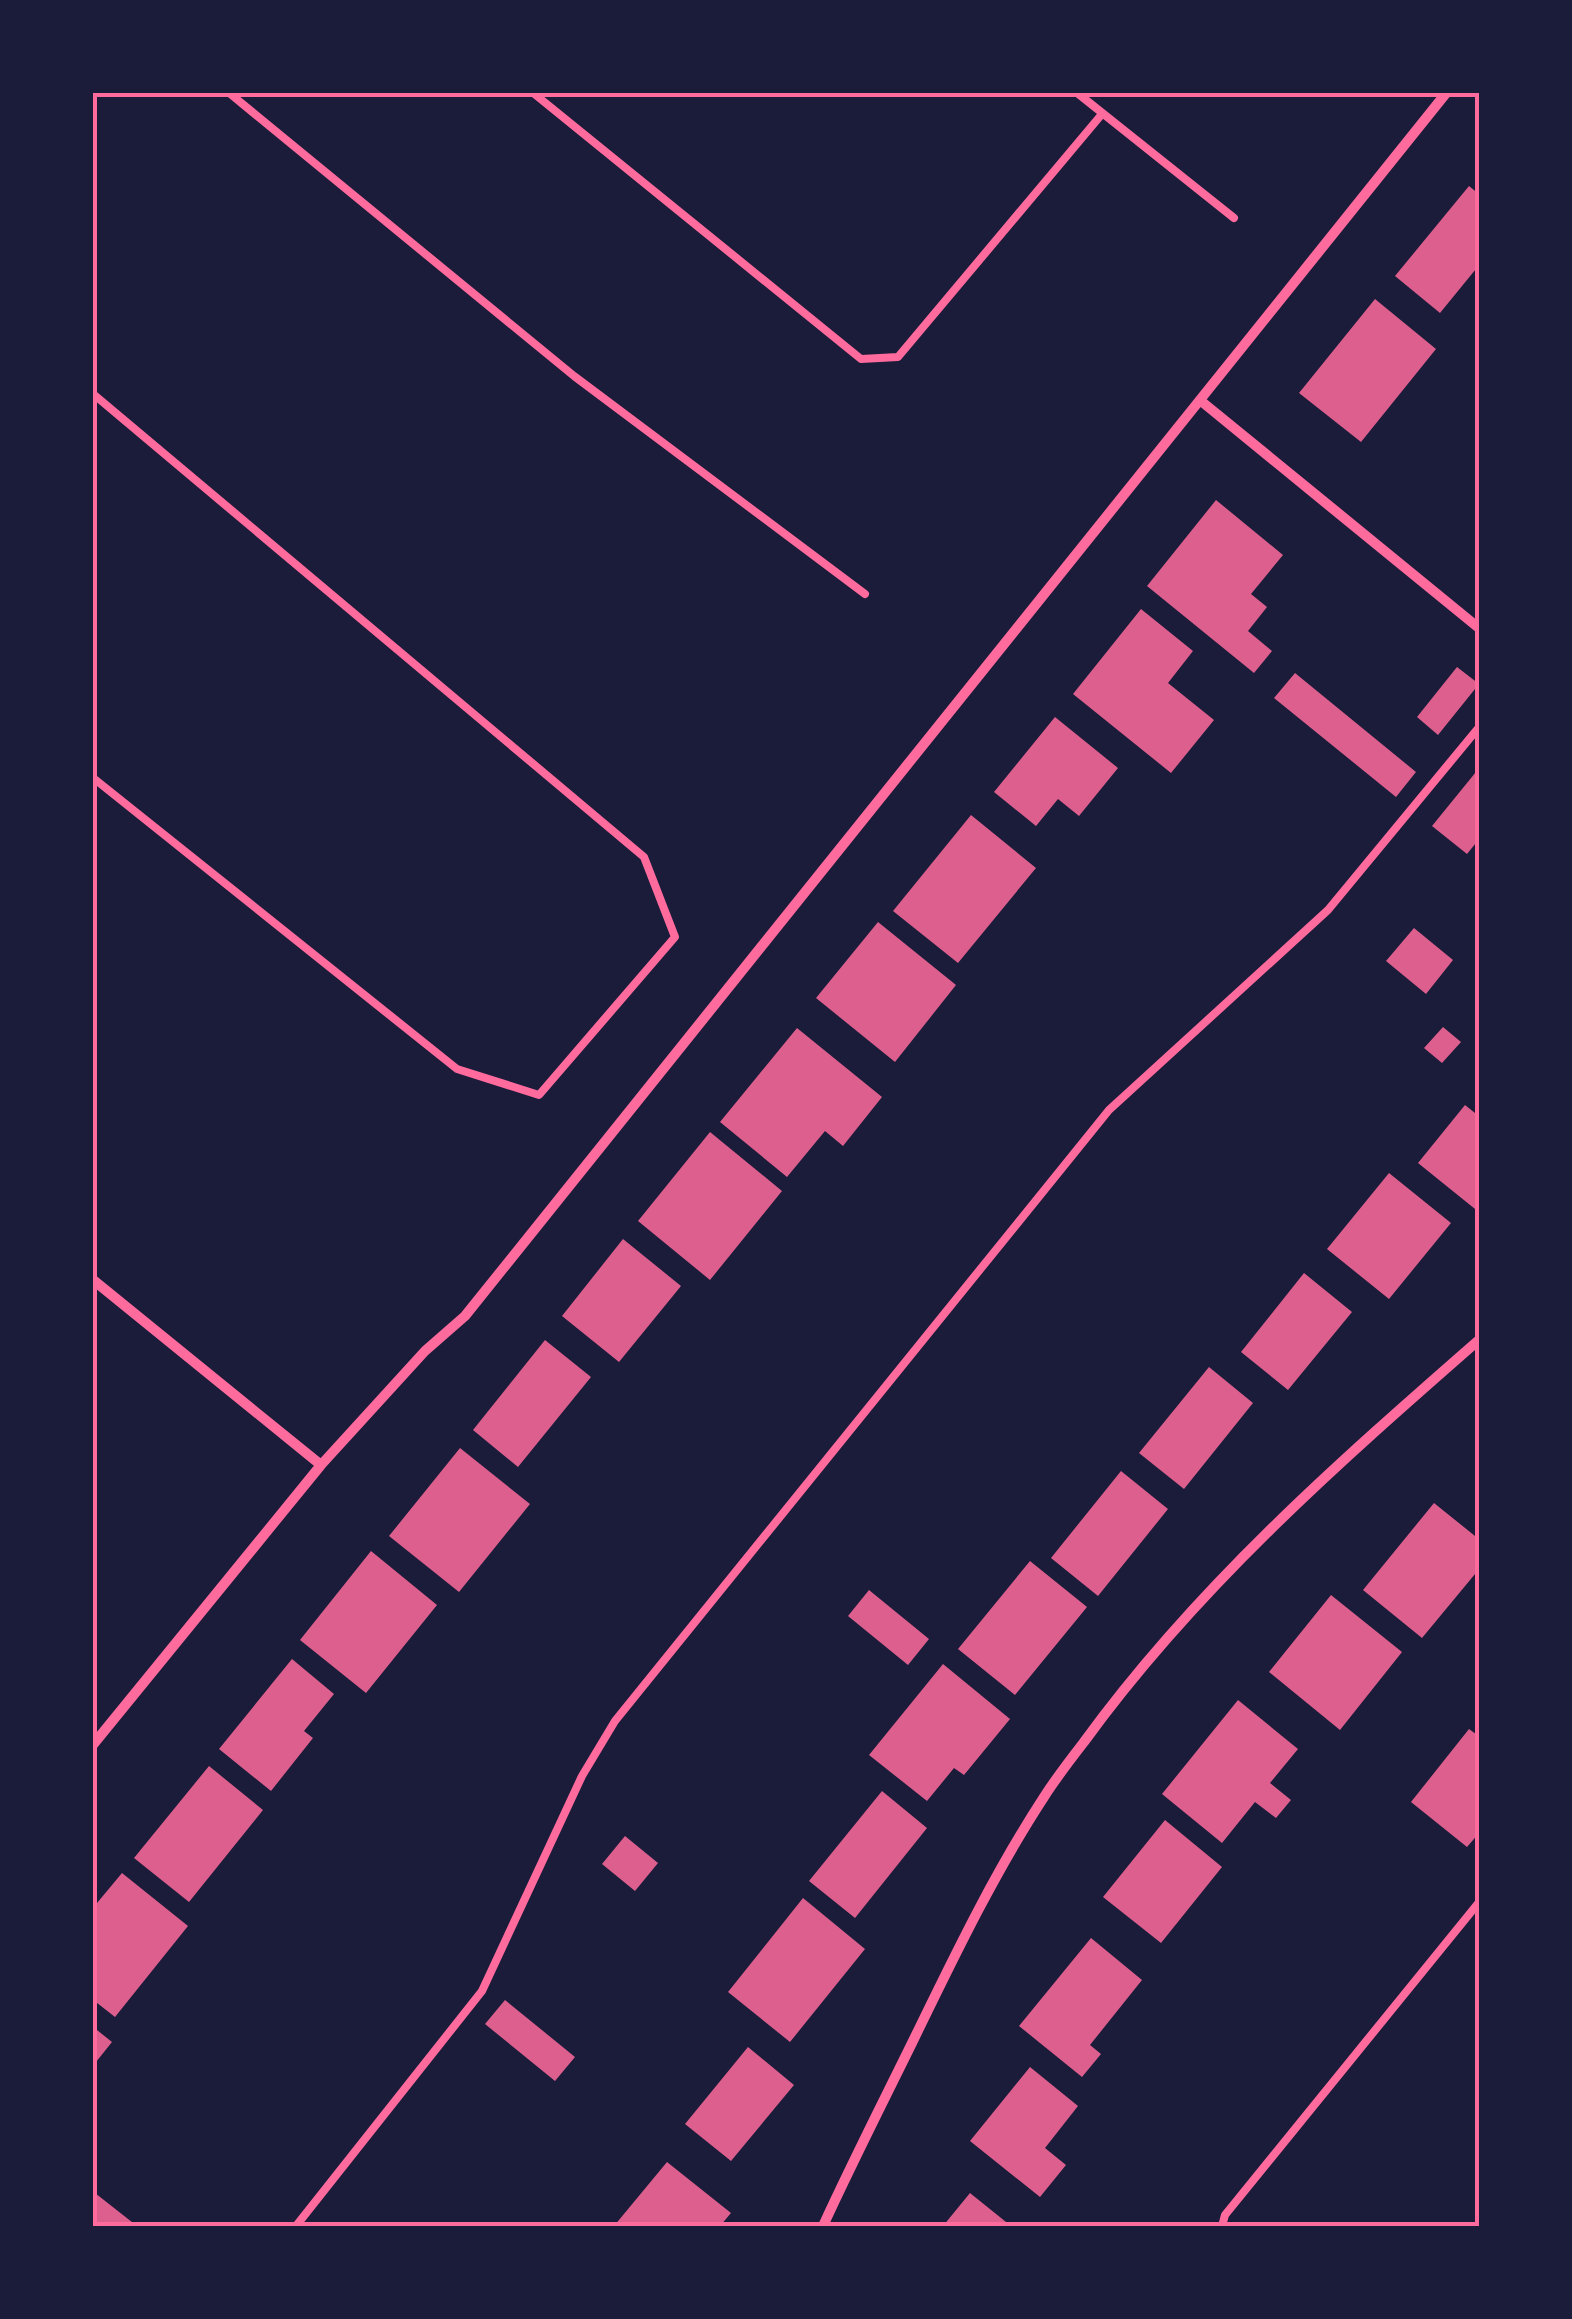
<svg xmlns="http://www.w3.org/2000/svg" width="1572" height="2319" font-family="'Sofia Sans Condensed',sans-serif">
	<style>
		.building { fill: #dd5f8e }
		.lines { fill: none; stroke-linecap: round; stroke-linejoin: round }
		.service { stroke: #ff6b9d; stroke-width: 8 }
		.minor { stroke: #ff6b9d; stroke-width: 10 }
		.neatline { fill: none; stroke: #ff6b9d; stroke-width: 4 }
	</style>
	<rect width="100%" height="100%" fill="#1b1b3a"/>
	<!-- building -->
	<path class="building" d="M1469,186l11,9v69l-40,49 -45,-37z
		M1375,299l61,50 -75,93 -62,-49z
		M1216,500l67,55 -32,39 16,13 -19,24 24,20 -18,22 -107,-87z
		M1141,609l52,42 -25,32 46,37 -43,53 -98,-79z
		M1457,667l22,17 -41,51 -21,-18z
		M1295,673l121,99 -20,25 -122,-99z
		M1055,717l63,51 -39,48 -21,-17 -22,27 -42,-34z
		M1480,767v71l-13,16 -35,-28z
		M971,815l65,53 -78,95 -65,-52z
		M878,922l78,63 -61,77 -79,-64z
		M1414,928l39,32 -27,34 -40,-33z
		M1443,1027l18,15 -19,21 -18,-15z
		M797,1028l85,69 -39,49 -18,-15 -38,46 -67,-55z
		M1465,1105l10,8 5,-6v106l-62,-50z
		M710,1132l72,59 -72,89 -72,-59z
		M1389,1173l62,50 -62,76 -62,-50z
		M623,1239l58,47 -62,76 -57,-46z
		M1304,1273l48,39 -64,78 -47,-38z
		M545,1340l46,37 -73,90 -45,-37z
		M1209,1367l44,36 -69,86 -45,-36z
		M460,1448l70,56 -71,88 -70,-56z
		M1121,1471l47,38 -70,87 -47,-38z
		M1434,1503l46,37v28l-58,70 -59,-48z
		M371,1551l66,54 -71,88 -66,-53z
		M1030,1561l57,46 -72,88 -57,-46z
		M869,1590l60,49 -21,26 -60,-49z
		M1331,1595l71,57 -62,78 -71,-58z
		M292,1659l42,35 -30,37 9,7 -42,53 -52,-42z
		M943,1664l67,55 -46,56 -10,-7 -27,33 -58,-46z
		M1238,1700l60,49 -28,34 21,17 -15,18 -21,-16 -33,41 -60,-49z
		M1469,1729l11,8v95l-13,15 -56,-45z
		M209,1766l54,44 -74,92 -55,-44z
		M882,1791l45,37 -72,90 -46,-37z
		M1165,1820l57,47 -61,76 -58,-46z
		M625,1836l33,27 -23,28 -33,-27z
		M122,1873l66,53 -73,91 -23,-18v-90z
		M803,1898l62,51 -75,93 -62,-50z
		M1091,1938l51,42 -52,65 11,9 -19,23 -63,-51z
		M505,2000l70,57 -20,24 -70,-57z
		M92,2026l20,16 -20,25z
		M748,2047l46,38 -63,76 -46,-37z
		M1030,2067l48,39 -33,42 21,17 -26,32 -70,-56z
		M667,2162l64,51 -11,13h-106z
		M95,2193l42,33h-45v-31z
		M970,2193l41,33h-68z"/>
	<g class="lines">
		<!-- service -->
		<path class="service" d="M228,92l346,284 291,218
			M532,92l329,267 37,-2 204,-243
			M1076,92l158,126
			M92,393l552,464 31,80 -136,158 -82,-26 -365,-292
			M296,2226l186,-235 100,-215 33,-55 494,-611 219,-200 152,-184
			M1222,2226l3,-11 255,-314"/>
		<!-- minor -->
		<path class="minor" d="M1201,401l279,228
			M92,1279l229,186
			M92,1746l229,-281 104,-114 40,-35 982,-1224
			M823,2226c28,-61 59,-122 89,-183 41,-84 81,-168 132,-246 12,-19 26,-37 40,-55 112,-154 253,-278 396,-403"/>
	</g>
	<!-- border -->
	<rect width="1572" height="2319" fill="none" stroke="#1b1b3a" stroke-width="190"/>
	<rect x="95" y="95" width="1382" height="2129" class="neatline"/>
</svg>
